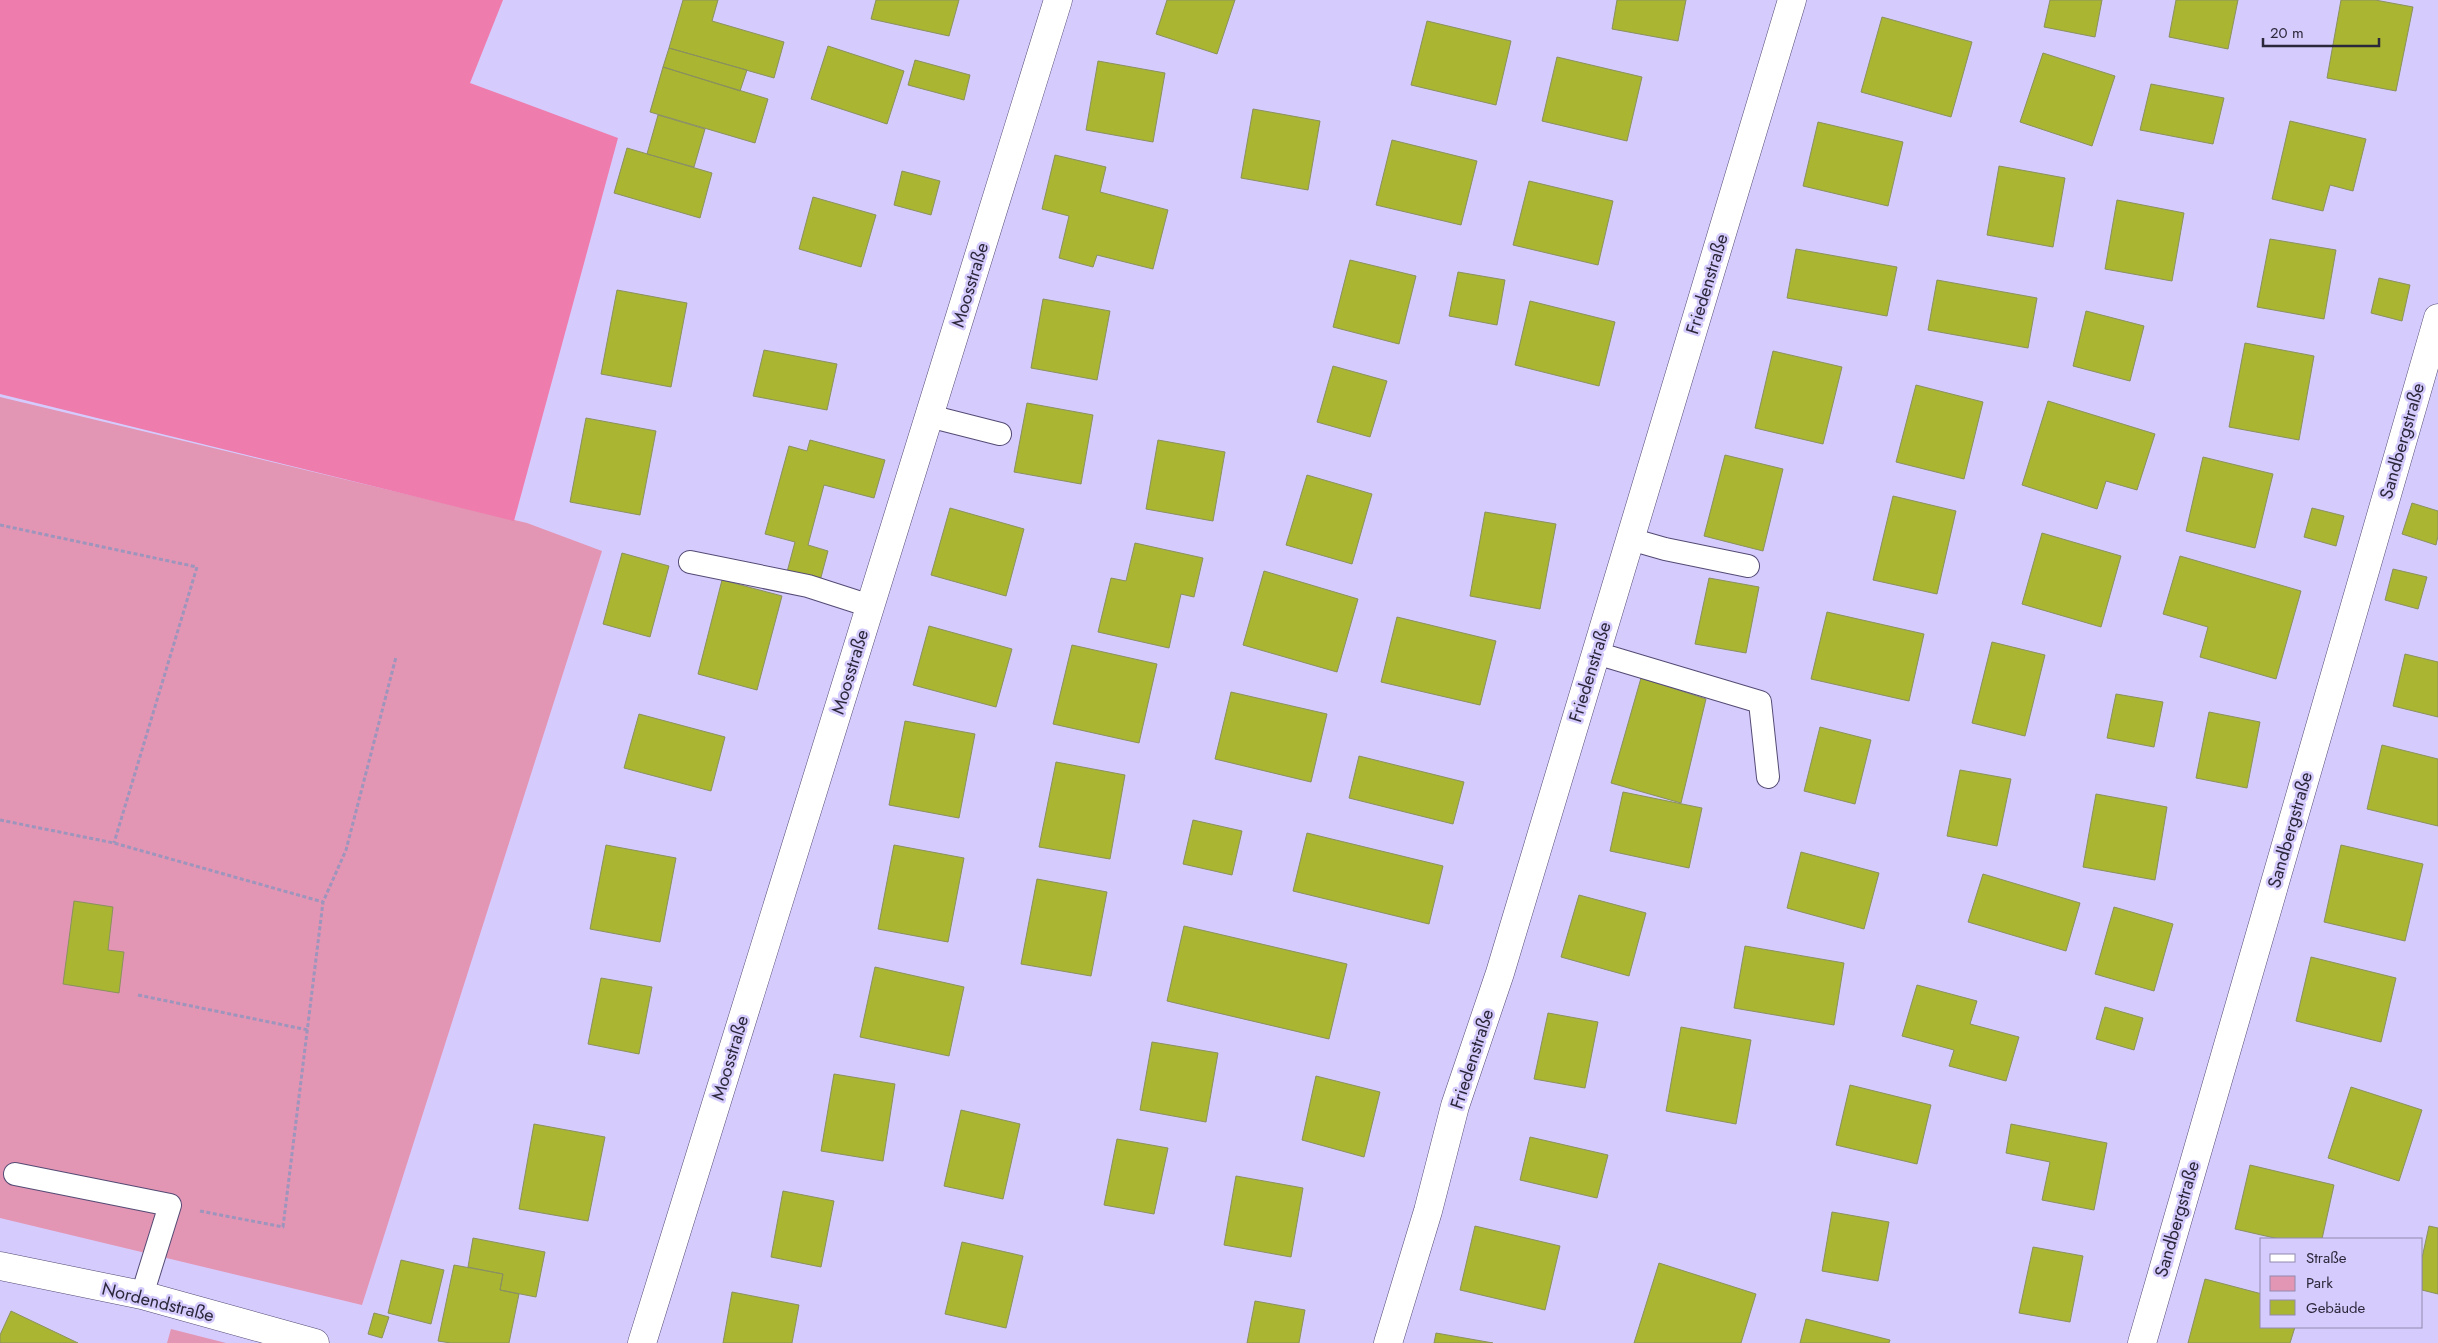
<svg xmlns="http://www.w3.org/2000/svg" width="2438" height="1343" font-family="Jost,sans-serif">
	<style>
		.green { fill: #e395b4 }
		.forest { fill: #ee7cad }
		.building { fill: #aab632; stroke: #8a905f }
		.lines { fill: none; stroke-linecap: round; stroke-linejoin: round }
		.lane-casing { stroke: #544a74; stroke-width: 24 }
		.street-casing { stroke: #544a74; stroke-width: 29 }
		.path { stroke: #9d95bc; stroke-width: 3; stroke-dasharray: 4 2.5; stroke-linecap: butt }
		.lane { stroke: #fff; stroke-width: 22 }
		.street { stroke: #fff; stroke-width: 28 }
		.labels { text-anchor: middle; stroke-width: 5; stroke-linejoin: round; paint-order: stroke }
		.street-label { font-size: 18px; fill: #2c283b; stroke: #d6cbfd }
	</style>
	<rect width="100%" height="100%" fill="#d6cbfd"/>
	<!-- green -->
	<path class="green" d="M0,397l527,126 75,28 -240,754 -362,-87z
		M171,1329l55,14h-59z"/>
	<!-- forest -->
	<path class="forest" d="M0,0h503l-33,83 148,55 -104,383 -514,-127z"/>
	<!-- building -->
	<path class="building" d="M683,0h35l-6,21 72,21 -10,36 -105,-30z
		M876,0h83l-10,36 -78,-17z
		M1167,0h68l-18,54 -61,-20z
		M1617,0h69l-8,41 -66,-12z
		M2050,0h52l-7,37 -51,-10z
		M2176,0h62l-10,49 -59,-12z
		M2341,0h34l38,7 -17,84 -69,-13z
		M1882,17l90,25 -21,75 -90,-25z
		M1427,21l84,20 -15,64 -85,-20z
		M828,46l76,25 -17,53 -76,-25z
		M669,48l78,22 -7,21 -77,-24z
		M2043,53l72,23 -23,70 -72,-24z
		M1557,57l85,20 -15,64 -85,-20z
		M915,60l55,15 -6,25 -56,-15z
		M1098,61l67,12 -12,69 -67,-12z
		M663,67l105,32 -13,44 -105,-31z
		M2151,84l73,14 -11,46 -73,-14z
		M1253,109l67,12 -12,69 -67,-12z
		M658,115l47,14 -11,38 -47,-13z
		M2290,121l76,18 -13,52 -23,-6 -7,26 -51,-12z
		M1818,122l85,20 -15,64 -85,-20z
		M1392,140l85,21 -16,64 -85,-20z
		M627,148l85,25 -12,45 -86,-25z
		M1055,155l51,12 -6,25 68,18 -15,59 -56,-14 -4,12 -34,-9 10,-42 -27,-7z
		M1999,166l66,12 -12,69 -66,-12z
		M902,171l38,10 -9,34 -37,-10z
		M1529,181l84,20 -15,64 -85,-20z
		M813,197l63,18 -15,52 -62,-18z
		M2117,200l67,13 -12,68 -67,-12z
		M2270,239l66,11 -12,69 -67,-12z
		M1796,249l101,18 -10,49 -100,-18z
		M1350,260l66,16 -17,68 -66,-17z
		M1458,272l47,8 -8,45 -48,-9z
		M2379,278l31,7 -8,36 -31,-8z
		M1937,280l100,18 -9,50 -100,-18z
		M617,290l70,13 -16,84 -70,-13z
		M1043,299l67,12 -13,69 -66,-12z
		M1530,301l85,21 -16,64 -84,-21z
		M2086,311l58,15 -14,55 -57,-15z
		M2245,343l69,13 -15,84 -70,-13z
		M764,350l73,14 -10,46 -74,-14z
		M1773,351l69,16 -19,77 -68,-16z
		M1333,366l54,15 -17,56 -53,-15z
		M1916,385l67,17 -19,77 -68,-17z
		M2048,401l107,33 -18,56 -31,-9 -9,28 -75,-24z
		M1027,403l66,12 -12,69 -67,-12z
		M586,418l70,13 -16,84 -70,-13z
		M810,440l75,20 -11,38 -50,-13 -16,60 20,6 -8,30 -33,-9 8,-30 -30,-8 24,-88 18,5z
		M1158,440l67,12 -12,69 -67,-12z
		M1725,455l58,14 -20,82 -59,-15z
		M2203,457l70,17 -18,74 -69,-17z
		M1307,475l65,19 -20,70 -66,-19z
		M1893,496l63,15 -19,83 -64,-14z
		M2412,503l26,8v25l-2,9 -34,-11z
		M950,508l74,21 -18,67 -75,-21z
		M2312,508l32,8 -8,30 -32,-9z
		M1485,512l71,12 -16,85 -70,-13z
		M2042,533l79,23 -20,71 -79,-23z
		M1135,543l68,15 -9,39 -13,-3 -12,54 -71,-16 13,-54 15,3z
		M622,553l47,13 -19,71 -47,-13z
		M2180,556l121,35 -25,88 -76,-22 8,-30 -45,-13z
		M2393,569l34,8 -9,32 -33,-9z
		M1264,571l94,28 -21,73 -94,-27z
		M1709,578l50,9 -13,66 -51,-9z
		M722,580l60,16 -25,94 -59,-16z
		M1827,612l97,22 -15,67 -98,-22z
		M1397,617l99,24 -16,64 -99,-23z
		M929,626l83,23 -16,58 -83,-22z
		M1992,642l53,13 -20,81 -53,-13z
		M1072,645l85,19 -18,79 -86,-19z
		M2405,654l33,8v55l-45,-11z
		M1641,678l65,21 -25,104 -70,-20z
		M1231,692l96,22 -16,68 -96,-23z
		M2116,694l47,8 -9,45 -47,-9z
		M2209,712l51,10 -13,66 -51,-10z
		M639,714l86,23 -14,54 -87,-23z
		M905,721l70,13 -16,84 -70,-13z
		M1820,727l51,13 -16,64 -51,-13z
		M2382,745l56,14v67l-71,-17z
		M1359,756l105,26 -11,42 -104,-26z
		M1056,762l69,13 -15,84 -71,-12z
		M1960,770l51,9 -14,67 -50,-10z
		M1623,792l79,16 -13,60 -79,-17z
		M2096,794l71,13 -12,73 -72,-13z
		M1193,820l49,11 -10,44 -49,-11z
		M1307,833l136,33 -14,58 -136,-33z
		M606,845l70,13 -16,84 -70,-13z
		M894,845l70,13 -16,84 -70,-13z
		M2341,845l82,19 -18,77 -81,-19z
		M1801,852l78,21 -15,56 -77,-21z
		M1983,874l97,29 -14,48 -98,-29z
		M1037,879l70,13 -16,84 -70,-12z
		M1579,895l67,18 -17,63 -68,-19z
		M74,901l39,6 -5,43 16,2 -5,41 -56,-9z
		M2114,907l59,17 -19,67 -59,-17z
		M1184,926l163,38 -18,75 -162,-38z
		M1745,946l99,17 -10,62 -100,-17z
		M2311,957l85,21 -15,64 -85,-21z
		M875,967l89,20 -15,69 -89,-19z
		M601,978l51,9 -13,67 -51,-10z
		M1917,985l60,16 -7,23 49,13 -13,44 -57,-15 5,-16 -52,-14z
		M2105,1007l38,11 -9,32 -38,-11z
		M1548,1013l50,9 -13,66 -51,-9z
		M1681,1027l70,13 -15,84 -70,-13z
		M1152,1042l66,11 -12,69 -66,-12z
		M834,1074l61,10 -12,77 -62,-10z
		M1316,1076l64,16 -16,65 -62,-17z
		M1850,1085l81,20 -14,59 -81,-19z
		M2351,1087l71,23 -23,71 -71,-23z
		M961,1110l59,14 -17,75 -59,-13z
		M534,1124l71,13 -17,84 -69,-12z
		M2011,1124l96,19 -13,67 -52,-10 8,-38 -44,-9z
		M1530,1137l78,18 -11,43 -77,-18z
		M1117,1139l51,9 -14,66 -50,-9z
		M2250,1165l84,20 -12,54h-43l-44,-10z
		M1236,1176l67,12 -12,69 -67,-12z
		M783,1191l51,10 -13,66 -50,-10z
		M1832,1212l57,10 -11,59 -56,-10z
		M1475,1226l85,20 -15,64 -85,-20z
		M2429,1226l9,2v66l-16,-4v-32z
		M473,1238l72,14 -9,45 -36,-7 3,-16 -35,-7z
		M962,1242l61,14 -17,72 -61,-14z
		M2033,1247l50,9 -13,66 -51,-9z
		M401,1260l43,10 -13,54 -43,-11z
		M1659,1263l97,31 -15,49h-107z
		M454,1265l49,9 -3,16 19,4 -10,49h-58l-13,-2z
		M2205,1279l57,15v33h33l-5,16h-102z
		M732,1292l67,13 -7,38h-69z
		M1255,1301l50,9 -6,33h-52z
		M11,1311l67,32h-78v-8z
		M374,1313l15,4 -7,21 -14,-4z
		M1806,1319l84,21 -1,3h-89z
		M1436,1333l57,10h-59z"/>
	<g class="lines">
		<defs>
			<path id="lane" d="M929,416l71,18
				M1630,539l35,10 83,17
				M690,562l118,24 62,20
				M1596,653l164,49 8,75
				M15,1174l155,31 -28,90"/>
			<path id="street" d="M0,1266l142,29 173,48
				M642,1343l416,-1343
				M1388,1343l40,-132 27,-105 45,-133 292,-973
				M2142,1343l296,-1025"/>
		</defs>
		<!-- lane casing -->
		<use href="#lane" class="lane-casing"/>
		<!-- street casing -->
		<use href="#street" class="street-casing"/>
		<!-- path -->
		<path class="path" d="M0,525l197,42 -83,276
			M0,820l114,23 209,59
			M138,995l170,35
			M200,1211l83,16 40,-325 23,-52 50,-193"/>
		<!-- lane -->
		<use href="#lane" class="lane"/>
		<!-- street -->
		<use href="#street" class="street"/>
	</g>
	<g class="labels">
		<!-- street labels -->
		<g class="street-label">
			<text transform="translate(1707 284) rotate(-73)" y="6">Friedenstraße</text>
			<text transform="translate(970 285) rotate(-73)" y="6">Moosstraße</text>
			<text transform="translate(2402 441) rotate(-74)" y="6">Sandbergstraße</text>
			<text transform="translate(850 672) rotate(-73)" y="6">Moosstraße</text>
			<text transform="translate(1590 672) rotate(-73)" y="6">Friedenstraße</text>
			<text transform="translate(2290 830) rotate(-74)" y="6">Sandbergstraße</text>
			<text transform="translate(730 1058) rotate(-73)" y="6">Moosstraße</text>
			<text transform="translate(1472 1059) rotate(-72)" y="6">Friedenstraße</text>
			<text transform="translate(2177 1219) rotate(-74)" y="6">Sandbergstraße</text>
			<text transform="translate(158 1302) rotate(14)" y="6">Nordendstraße</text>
		</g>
	</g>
	<!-- legend -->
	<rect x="2260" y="1238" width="162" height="90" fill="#d6cbfd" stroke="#928aaf"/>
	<rect x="2270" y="1254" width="25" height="8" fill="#ffffff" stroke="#928aaf"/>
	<text x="2306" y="1263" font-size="15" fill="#2c283b">Straße</text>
	<rect x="2270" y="1276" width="25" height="15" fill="#e395b4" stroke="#928aaf"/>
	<text x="2306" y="1288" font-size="15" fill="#2c283b">Park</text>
	<rect x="2270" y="1300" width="25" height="15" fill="#aab632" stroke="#928aaf"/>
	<text x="2306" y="1313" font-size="15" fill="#2c283b">Gebäude</text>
	<!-- scale -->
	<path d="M2263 38v8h116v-8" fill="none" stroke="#2c283b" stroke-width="2.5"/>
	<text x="2270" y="38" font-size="15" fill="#2c283b" stroke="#d6cbfd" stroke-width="4" paint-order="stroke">20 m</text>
</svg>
